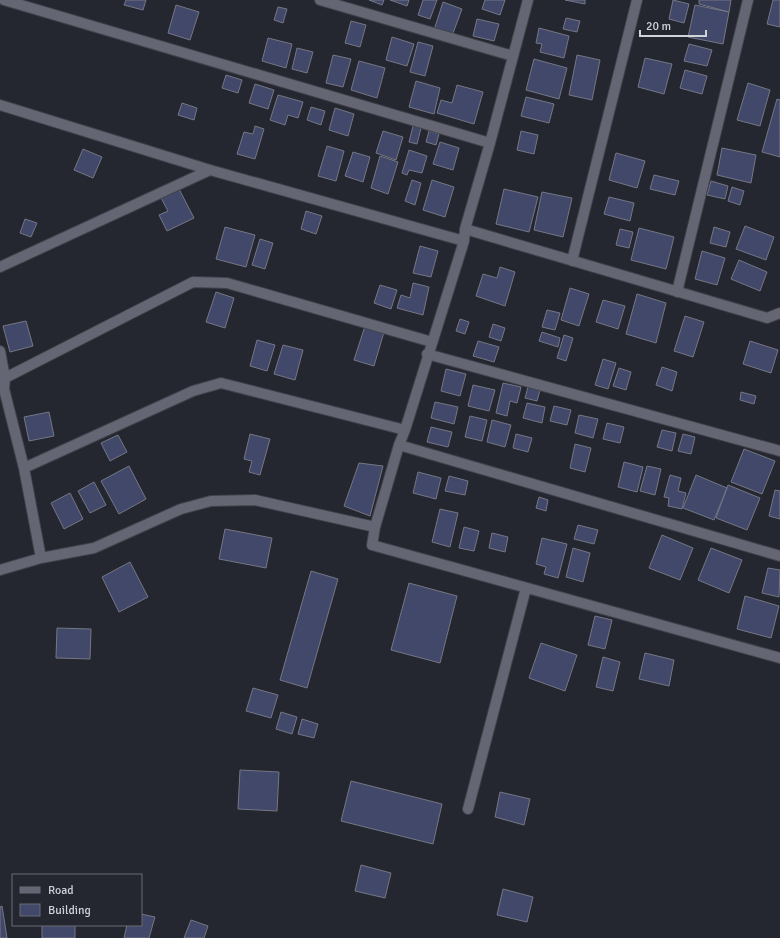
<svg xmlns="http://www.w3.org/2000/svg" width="780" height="938" font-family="Signika,sans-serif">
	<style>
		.building { fill: #424869; stroke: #757784 }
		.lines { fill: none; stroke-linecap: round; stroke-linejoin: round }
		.minor-casing { stroke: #40424a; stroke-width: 12 }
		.minor { stroke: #646673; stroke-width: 10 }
	</style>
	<rect width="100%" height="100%" fill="#242630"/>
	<!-- building -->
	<path class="building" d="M126,0h20l-3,10 -19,-5z
		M369,0h15l-2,5z
		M390,0h19l-2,6z
		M423,0h14l-7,19 -12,-4z
		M485,0h20l-5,15 -18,-6z
		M565,0h20v4z
		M673,0l16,4 -5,19 -15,-4z
		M699,0h32l-2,12 -30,-8z
		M773,0h7v27l-13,-3z
		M443,2l19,7 -10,27 -18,-6z
		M176,5l23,7 -9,28 -22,-7z
		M695,5l34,7 -6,32 -35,-7z
		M278,7l9,2 -4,14 -9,-3z
		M566,18l14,3 -3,11 -14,-3z
		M477,19l22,5 -5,17 -21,-5z
		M351,21l15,4 -6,22 -15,-4z
		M539,28l30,8 -5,22 -24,-6 2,-8 -6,-1z
		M392,37l22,7 -7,22 -21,-6z
		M268,38l24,6 -6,24 -24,-7z
		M418,42l15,4 -8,30 -15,-4z
		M689,44l23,6 -5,16 -23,-5z
		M297,48l16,4 -6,21 -15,-4z
		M333,55l18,4 -8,28 -17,-4z
		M577,55l23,5 -8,40 -23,-5z
		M645,58l27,6 -8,30 -26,-7z
		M534,59l33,9 -8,31 -33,-9z
		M359,61l26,7 -8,30 -26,-8z
		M685,70l22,6 -5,18 -22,-6z
		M226,75l16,5 -4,13 -16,-5z
		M416,81l24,7 -6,26 -25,-7z
		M748,83l22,7 -10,36 -23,-6z
		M255,84l19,6 -6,19 -19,-6z
		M457,85l26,7 -9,32 -37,-11 4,-13 11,3z
		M278,95l25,7 -5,16 -10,-3 -3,10 -15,-5z
		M526,97l28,7 -5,19 -28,-7z
		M777,99l3,1v57l-18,-5z
		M182,103l15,5 -3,12 -16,-5z
		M311,107l14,4 -4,14 -14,-5z
		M335,108l19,6 -6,22 -19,-6z
		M255,126l9,3 -9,30 -18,-5 7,-22 9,2z
		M413,126l8,2 -4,16 -8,-2z
		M383,131l20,6 -7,23 -20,-7z
		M429,131l10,3 -3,11 -10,-3z
		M521,131l17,4 -4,19 -17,-4z
		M440,142l19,6 -6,22 -20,-6z
		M327,146l17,5 -8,30 -18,-5z
		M722,148l34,7 -5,28 -34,-8z
		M83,149l19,8 -9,21 -19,-8z
		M409,150l18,6 -5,17 -13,-3 -2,5 -5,-2z
		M353,152l17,5 -7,25 -18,-6z
		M616,153l29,8 -8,27 -28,-8z
		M380,156l18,6 -10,32 -17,-6z
		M654,175l25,6 -4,14 -25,-6z
		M412,180l9,3 -6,22 -10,-4z
		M432,180l22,7 -9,30 -22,-7z
		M711,181l17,5 -3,13 -18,-4z
		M178,187l16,31 -27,13 -8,-16 9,-4 -8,-15z
		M732,187l12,4 -4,14 -12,-4z
		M504,189l34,8 -9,35 -33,-8z
		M542,192l30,6 -9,39 -29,-7z
		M609,197l25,6 -4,18 -26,-7z
		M306,211l16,5 -6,18 -15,-5z
		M25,219l12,4 -6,14 -11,-4z
		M745,226l29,11 -8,23 -30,-11z
		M225,227l30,8 -9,32 -30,-8z
		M714,227l16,5 -4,15 -16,-4z
		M639,228l35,9 -8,32 -35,-9z
		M620,229l13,3 -4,16 -13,-3z
		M260,239l13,4 -8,26 -13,-4z
		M420,246l18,5 -7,26 -18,-4z
		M702,251l23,7 -8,27 -22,-6z
		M739,260l28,12 -7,19 -29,-12z
		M500,267l15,5 -10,34 -29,-10 7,-22 14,4z
		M413,283l16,4 -6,28 -26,-7 4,-13 9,3z
		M380,285l17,5 -6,19 -17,-6z
		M570,288l19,6 -10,32 -18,-6z
		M216,292l18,6 -9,30 -19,-6z
		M637,294l29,9 -10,40 -30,-9z
		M603,300l22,6 -7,23 -22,-7z
		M547,310l13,3 -5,17 -13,-3z
		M685,316l19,6 -11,35 -19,-6z
		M460,319l9,3 -4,12 -9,-3z
		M26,321l7,25 -23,6 -7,-26z
		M493,324l12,4 -4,13 -12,-4z
		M365,326l19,6 -10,34 -20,-6z
		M542,332l18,6 -2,9 -19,-6z
		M564,335l9,3 -7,23 -9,-3z
		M257,340l18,5 -8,26 -17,-5z
		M478,341l21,6 -5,15 -21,-6z
		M750,341l28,9 -7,23 -28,-9z
		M283,345l20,5 -8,30 -21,-6z
		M603,359l13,4 -8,26 -13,-4z
		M662,367l15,5 -5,19 -16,-6z
		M619,368l12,4 -5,18 -13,-4z
		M446,369l20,5 -6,22 -19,-5z
		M503,383l18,4 -4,16 -7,-2 -3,15 -11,-3z
		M473,385l22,5 -6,21 -21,-5z
		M528,387l12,3 -3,11 -12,-3z
		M741,392l15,4 -2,8 -14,-4z
		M435,402l23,5 -4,17 -23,-6z
		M527,403l18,4 -3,16 -19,-5z
		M554,406l17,4 -4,15 -17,-4z
		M49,412l5,24 -25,5 -5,-24z
		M579,415l19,4 -5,19 -18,-5z
		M470,416l17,4 -5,21 -17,-4z
		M492,420l19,5 -6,22 -18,-5z
		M607,423l17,4 -4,16 -17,-4z
		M431,427l21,5 -4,15 -21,-5z
		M662,430l14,3 -4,18 -15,-4z
		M250,434l20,5 -10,36 -11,-3 3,-11 -8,-2z
		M516,434l16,4 -4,14 -15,-4z
		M683,434l12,3 -4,17 -13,-3z
		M118,435l9,17 -17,9 -9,-18z
		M575,444l16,4 -6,24 -15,-4z
		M744,449l31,12 -13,33 -31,-12z
		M624,462l19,5 -6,25 -19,-5z
		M359,463l24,3 -13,50 -26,-10z
		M129,466l17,33 -27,15 -18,-33z
		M647,466l14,3 -6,26 -15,-4z
		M418,472l23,6 -5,21 -23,-6z
		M670,475l11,3 -3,13 8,2 -4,16 -14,-3 1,-8 -5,-1z
		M696,475l31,13 -13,32 -31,-12z
		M449,476l19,5 -3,14 -20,-4z
		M94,482l12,23 -16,8 -12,-22z
		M728,485l32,13 -13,32 -31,-12z
		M775,490l5,1v28l-11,-3z
		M70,493l13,26 -19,10 -13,-26z
		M539,497l9,3 -2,11 -10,-3z
		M440,509l18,4 -8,34 -18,-5z
		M578,525l20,5 -4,14 -20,-5z
		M464,527l15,4 -5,20 -15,-3z
		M225,529l47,9 -6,30 -47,-9z
		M492,533l16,4 -3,15 -16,-4z
		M662,535l31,13 -13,32 -31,-12z
		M542,538l25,6 -9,34 -14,-4 2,-7 -10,-3z
		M573,548l17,5 -7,29 -17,-5z
		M711,548l31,12 -13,33 -31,-13z
		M130,562l18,35 -29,15 -17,-35z
		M768,568l12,2 -1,27 -17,-4z
		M311,571l27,8 -31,109 -27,-8z
		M409,583l48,13 -17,67 -49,-13z
		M745,596l34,10 -8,32 -34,-9z
		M595,616l17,4 -7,29 -17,-4z
		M57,628l34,1 -1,30 -34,-1z
		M541,643l36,12 -12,36 -36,-13z
		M645,653l29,7 -5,26 -30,-7z
		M603,657l17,5 -7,29 -17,-4z
		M253,688l25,7 -7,23 -25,-7z
		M281,712l16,5 -5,17 -16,-5z
		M302,719l16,5 -4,14 -16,-4z
		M240,770l39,2 -2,39 -39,-2z
		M351,781l91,23 -9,40 -92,-23z
		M500,792l30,7 -6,26 -29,-8z
		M361,865l30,8 -6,25 -30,-7z
		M503,889l30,8 -6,25 -30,-7z
		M2,906l5,32h-7v-31z
		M141,914l14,3 -6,21h-25l3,-13h14z
		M191,920l17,6 -4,12h-20z
		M42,925h33v13h-33z"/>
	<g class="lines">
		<defs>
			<path id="minor" d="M4,0l486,143
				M320,0l193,56
				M528,0l-38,143 -25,86 -1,12 -59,189 -6,15 -24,82 -3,18 408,113
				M0,105l210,65 254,71
				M465,229l302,89 13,-5
				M572,261l65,-261
				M0,267l210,-97
				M677,292l71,-292
				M0,351l5,27 -1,11 20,79 17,90
				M427,354l353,97
				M5,378l188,-96 34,1 205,59
				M399,445l381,111
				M24,468l169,-77 28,-8 184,47
				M0,570l41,-12 53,-10 87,-39 30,-8 44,-1 120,27
				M468,809l58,-221"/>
		</defs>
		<!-- minor casing -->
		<use href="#minor" class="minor-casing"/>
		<!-- minor -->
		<use href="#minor" class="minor"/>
	</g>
	<!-- legend -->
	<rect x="12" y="874" width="130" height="52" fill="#242630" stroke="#696b74"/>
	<rect x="20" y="887" width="20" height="6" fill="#646673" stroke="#696b74"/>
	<text x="48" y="894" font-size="12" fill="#d0d2d9">Road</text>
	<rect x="20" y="904" width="20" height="12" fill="#424869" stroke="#696b74"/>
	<text x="48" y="914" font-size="12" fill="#d0d2d9">Building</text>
	<!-- scale -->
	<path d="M640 30v6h66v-6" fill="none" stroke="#d0d2d9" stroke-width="2"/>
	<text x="646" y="30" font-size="12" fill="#d0d2d9" stroke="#242630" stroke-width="3" paint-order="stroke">20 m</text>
</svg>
